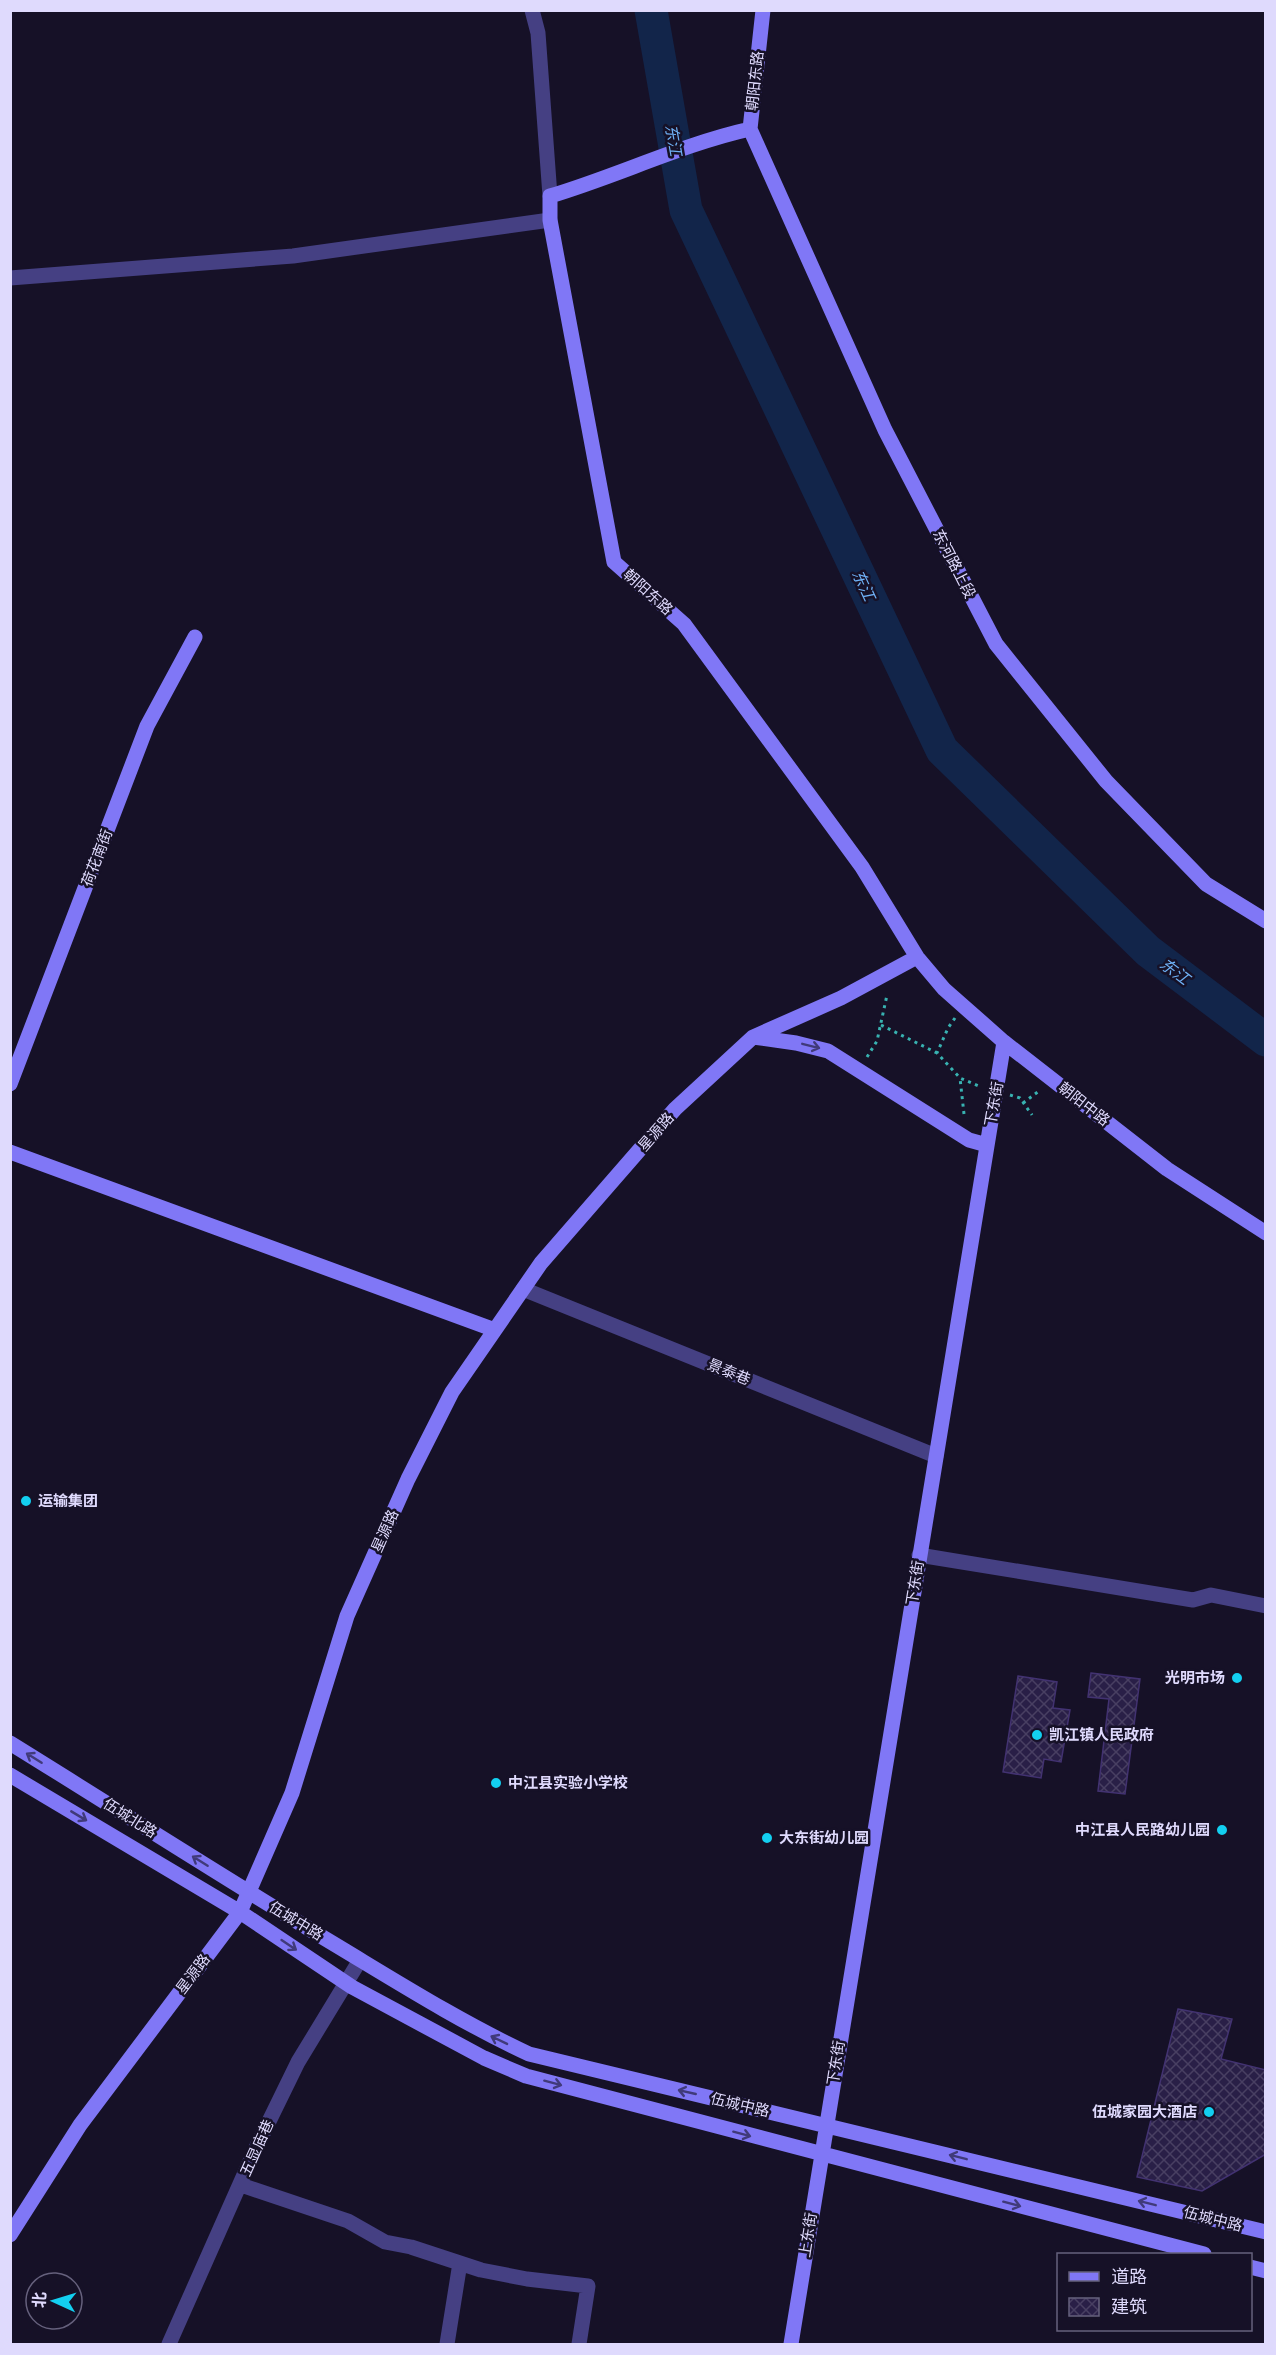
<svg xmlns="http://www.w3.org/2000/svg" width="1276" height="2355" font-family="Roboto,'Noto Sans SC',sans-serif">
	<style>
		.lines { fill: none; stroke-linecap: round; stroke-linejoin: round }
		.river { stroke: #12254a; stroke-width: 33 }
		.building { fill: url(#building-cross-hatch); stroke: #423271; stroke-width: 1.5 }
		.path { stroke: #38b2b1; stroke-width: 3; stroke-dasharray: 3 4.5; stroke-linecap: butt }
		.street { stroke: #454083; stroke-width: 15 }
		.secondary { stroke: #8077f6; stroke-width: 15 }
		.oneway { stroke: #403a7a }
		.poi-dot { fill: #13cff0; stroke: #161127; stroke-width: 2 }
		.labels { text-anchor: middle; stroke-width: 5; stroke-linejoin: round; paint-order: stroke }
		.street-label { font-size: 15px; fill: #dfdafd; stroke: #161127 }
		.poi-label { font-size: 15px; font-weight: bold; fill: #dfdafd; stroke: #161127; text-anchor: start }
		.water-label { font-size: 16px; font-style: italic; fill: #6fb1f6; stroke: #161127 }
	</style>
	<defs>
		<pattern id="building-cross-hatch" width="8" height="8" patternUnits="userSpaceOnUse" patternTransform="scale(1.5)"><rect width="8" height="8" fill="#291f47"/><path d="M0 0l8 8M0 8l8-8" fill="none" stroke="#483f62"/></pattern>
	</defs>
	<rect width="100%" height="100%" fill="#161127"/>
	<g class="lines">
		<!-- river -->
		<path class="river" d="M651,10l35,200 256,540 206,201 118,89"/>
	</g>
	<!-- building -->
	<path class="building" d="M1091,1673l49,6 -15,115 -27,-3 11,-92 -21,-2z
		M1018,1676l39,6 -4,26 17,2 -9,52 -17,-3 -3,19 -38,-6z
		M1178,2009l54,10 -11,40 45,11v84l-64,37 -65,-14z"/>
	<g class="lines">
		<!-- path -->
		<path class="path" d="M955,1018l-7,10 -11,25 23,25
			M881,1025l56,28
			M867,1057l10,-16 10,-46
			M1010,1095l10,3 12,17
			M1023,1103l16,-12
			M964,1114l-4,-36 21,9"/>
		<!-- street -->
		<path class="street" d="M532,10l6,23 12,163
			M10,278l283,-22 257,-36
			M523,1289l413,167
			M919,1555l274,45 18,-5 55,11
			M241,2185l107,36 37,21 26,5 70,23 46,9 61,7 -9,58
			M169,2344l86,-194 43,-88 62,-102
			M447,2344l13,-81"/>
		<!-- secondary -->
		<path class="secondary" d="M763,10l-13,119c-67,15 -133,47 -200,67v24l64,342 70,62 178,243 55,90 27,32 60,53 163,127 99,64
			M750,129l135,301 111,214 110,137 100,103 60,37
			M753,1037l43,6 32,8 141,89 18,5
			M10,1084l137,-358 48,-89
			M10,1152l485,178
			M10,1743c105,65 208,131 314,195 67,40 134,83 205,116l737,178
			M10,1775l230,137 112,75 132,71 42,18 678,178
			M10,2235l70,-110 160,-213 52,-119 55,-177 61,-137 44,-87 89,-129 134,-154 78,-72 88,-39 76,-41
			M1250,2267l16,4
			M791,2344l213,-1302"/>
	</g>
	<!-- one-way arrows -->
	<defs><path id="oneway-shaft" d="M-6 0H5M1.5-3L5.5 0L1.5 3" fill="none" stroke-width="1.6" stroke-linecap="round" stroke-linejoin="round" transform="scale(1.5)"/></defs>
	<g class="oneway">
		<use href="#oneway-shaft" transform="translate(811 1046) rotate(14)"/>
		<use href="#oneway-shaft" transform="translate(34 1758) rotate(-148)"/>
		<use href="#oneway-shaft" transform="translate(79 1816) rotate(31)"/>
		<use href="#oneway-shaft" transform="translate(200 1861) rotate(-148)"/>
		<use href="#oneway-shaft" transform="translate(289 1945) rotate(34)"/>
		<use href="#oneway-shaft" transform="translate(499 2040) rotate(-154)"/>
		<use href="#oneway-shaft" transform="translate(553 2083) rotate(15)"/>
		<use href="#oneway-shaft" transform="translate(687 2092) rotate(-167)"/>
		<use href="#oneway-shaft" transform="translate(742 2134) rotate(15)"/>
		<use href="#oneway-shaft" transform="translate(958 2157) rotate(-166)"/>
		<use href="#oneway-shaft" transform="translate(1147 2203) rotate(-166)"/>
		<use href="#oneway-shaft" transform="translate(1012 2204) rotate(15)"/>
	</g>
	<!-- markers -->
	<g class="poi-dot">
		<circle cx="26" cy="1501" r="6"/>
		<circle cx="1237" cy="1678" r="6"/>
		<circle cx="1037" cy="1735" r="6"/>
		<circle cx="496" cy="1783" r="6"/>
		<circle cx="1222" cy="1830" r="6"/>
		<circle cx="767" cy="1838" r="6"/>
		<circle cx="1209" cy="2112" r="6"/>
	</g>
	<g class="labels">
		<!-- street labels -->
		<g class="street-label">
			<text transform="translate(755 81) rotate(-84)" y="5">朝阳东路</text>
			<text transform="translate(954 564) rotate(63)" y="5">东河路上段</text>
			<text transform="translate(648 592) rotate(42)" y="5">朝阳东路</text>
			<text transform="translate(97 858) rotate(-69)" y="5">荷花南街</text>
			<text transform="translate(994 1104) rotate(-80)" y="5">下东街</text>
			<text transform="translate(1084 1104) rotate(38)" y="5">朝阳中路</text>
			<text transform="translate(656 1132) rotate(-49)" y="5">星源路</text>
			<text transform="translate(729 1372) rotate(22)" y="5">景泰巷</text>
			<text transform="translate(385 1531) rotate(-66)" y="5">星源路</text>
			<text transform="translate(915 1583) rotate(-81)" y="5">下东街</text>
			<text transform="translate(130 1818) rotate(32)" y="5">伍城北路</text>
			<text transform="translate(296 1921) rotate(31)" y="5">伍城中路</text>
			<text transform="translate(193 1974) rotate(-53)" y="5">星源路</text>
			<text transform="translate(836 2063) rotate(-81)" y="5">下东街</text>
			<text transform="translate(740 2105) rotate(13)" y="5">伍城中路</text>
			<text transform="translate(257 2148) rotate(-66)" y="5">五显庙巷</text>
			<text transform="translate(1213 2219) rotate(14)" y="5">伍城中路</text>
			<text transform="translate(808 2235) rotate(-81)" y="5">上东街</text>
		</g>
		<!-- poi labels -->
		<g class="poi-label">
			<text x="38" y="1506">运输集团</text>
			<text x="1225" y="1683" text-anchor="end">光明市场</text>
			<text x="1049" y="1740">凯江镇人民政府</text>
			<text x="508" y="1788">中江县实验小学校</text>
			<text x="1210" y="1835" text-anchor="end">中江县人民路幼儿园</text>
			<text x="779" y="1843">大东街幼儿园</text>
			<text x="1197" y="2117" text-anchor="end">伍城家园大酒店</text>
		</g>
		<!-- water labels -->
		<g class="water-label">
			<text transform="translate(674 140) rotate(80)" y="6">东江</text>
			<text transform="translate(864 585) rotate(65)" y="6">东江</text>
			<text transform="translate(1175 971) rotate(37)" y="6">东江</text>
		</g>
	</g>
	<!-- border -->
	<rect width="1276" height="2355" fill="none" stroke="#dfdafd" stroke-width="24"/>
	<!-- legend -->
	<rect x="1057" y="2253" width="195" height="78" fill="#161127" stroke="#66617d" stroke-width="1.5"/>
	<rect x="1069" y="2272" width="30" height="9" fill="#8077f6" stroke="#66617d" stroke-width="1.5"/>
	<text x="1111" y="2283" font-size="18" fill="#dfdafd">道路</text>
	<rect x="1069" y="2298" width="30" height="18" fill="url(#building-cross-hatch)" stroke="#66617d" stroke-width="1.5"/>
	<text x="1111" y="2313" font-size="18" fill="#dfdafd">建筑</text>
	<!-- north arrow -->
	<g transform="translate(54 2301) rotate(274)"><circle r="28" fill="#161127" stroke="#66617d" stroke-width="1.5"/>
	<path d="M0-4.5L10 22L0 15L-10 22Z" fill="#13cff0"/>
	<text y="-9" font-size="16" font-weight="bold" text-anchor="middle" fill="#dfdafd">北</text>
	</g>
</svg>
